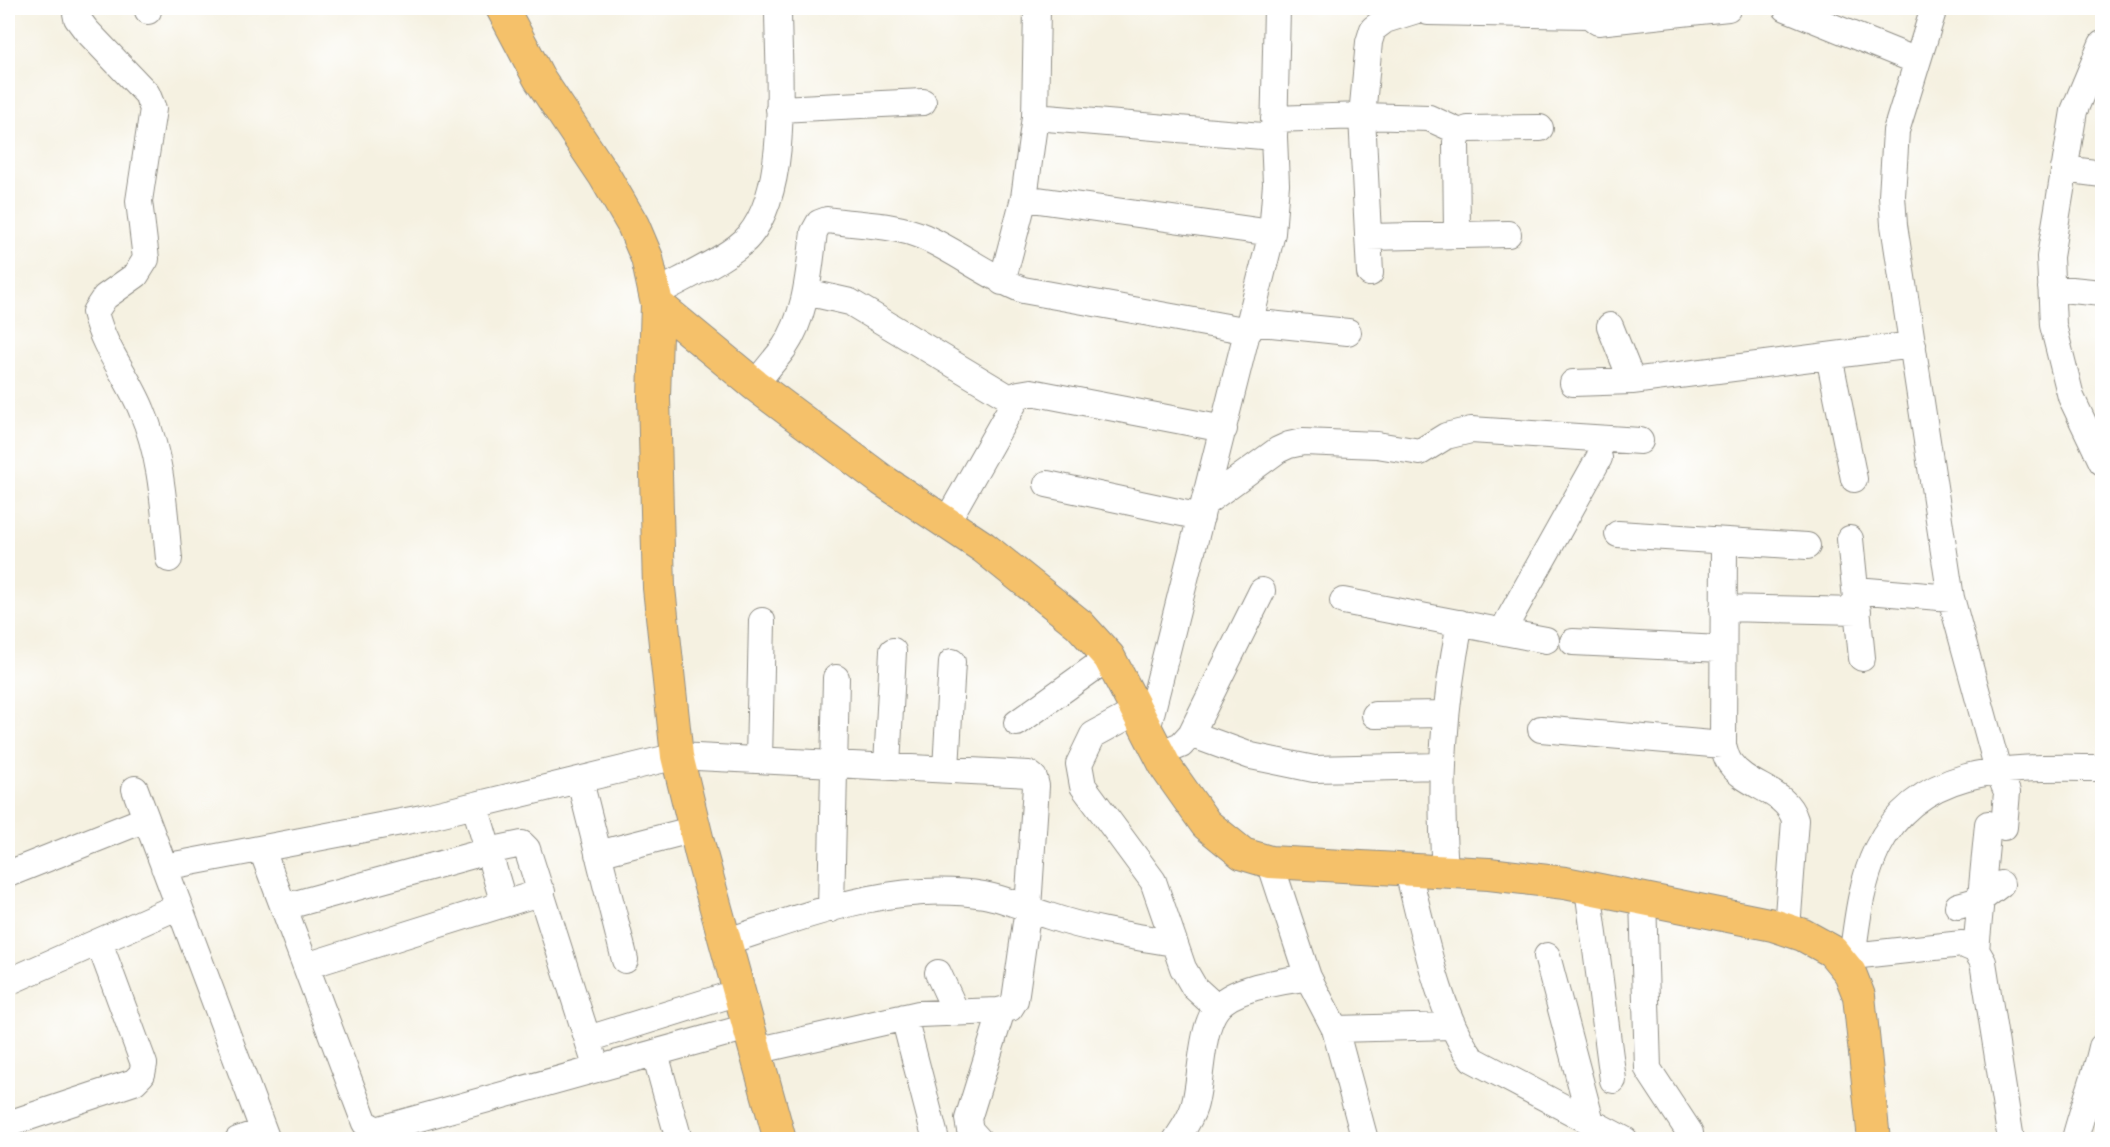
<svg xmlns="http://www.w3.org/2000/svg" width="2110" height="1147" font-family="'Indie Flower',sans-serif">
	<style>
		.lines { fill: none; stroke-linecap: round; stroke-linejoin: round }
		.minor-casing { stroke: #908e86; stroke-width: 28 }
		.major-casing { stroke: #908e86; stroke-width: 34 }
		.minor { stroke: #fff; stroke-width: 26 }
		.major { stroke: #f5c16b; stroke-width: 32 }
	</style>
	<rect width="100%" height="100%" fill="#fff"/>
	<filter id="ink" filterUnits="userSpaceOnUse"><feTurbulence type="fractalNoise" baseFrequency=".0167" numOctaves="2"/><feDisplacementMap in="SourceGraphic" scale="12" xChannelSelector="R" yChannelSelector="G"/><feConvolveMatrix kernelMatrix="1 2 1 2 8 2 1 2 1" color-interpolation-filters="sRGB"/></filter>
	<filter id="wash" filterUnits="userSpaceOnUse"><feTurbulence type="fractalNoise" baseFrequency=".008" numOctaves="4" result="noise"/><feDisplacementMap in="SourceGraphic" scale="24" xChannelSelector="R" yChannelSelector="G"/><feGaussianBlur stdDeviation="1.35" result="paint"/><feColorMatrix in="noise" values="0 0 0 0 0 0 0 0 0 0 0 0 0 0 0 0 0 1.4 0 .05"/><feComposite in="paint" operator="in"/></filter>
	<g filter="url(#wash)">
		<rect width="100%" height="100%" fill="#f5f1e1"/>
	</g>
	<g filter="url(#ink)">
		<g class="lines">
			<defs>
				<path id="minor" d="M75,8l2,10 9,12 61,64 6,15 -14,92 7,58 -10,16 -31,22 -10,15c9,38 33,64 47,99 20,46 22,98 27,148
					M147,8l1,3
					M1416,8l12,4 161,3
					M1589,8v7l9,7 130,-14
					M1786,8l131,53
					M1934,8l-38,123 -4,65 2,29 57,373 47,172 9,22 -3,35
					M2102,44l-28,67 -24,146 3,68 18,72 31,65
					M779,109l144,-7
					M1035,117l239,20
					M1274,119l88,-3 67,2 31,14
					M2064,169l38,5
					M1024,198l248,35
					M1457,235l-1,-93 4,-10 8,-3 72,-1
					M1368,237l140,-3
					M1370,273l-8,-157 7,-74 4,-13 12,-9 32,-10
					M1002,282l22,-84 11,-81 2,-109
					M2051,288l51,5
					M806,292l44,10 163,98
					M655,294c24,-14 78,-38 94,-58 42,-50 29,-165 29,-228
					M1251,322l97,10
					M1610,326l22,55
					M1829,356l25,123
					M1573,383l59,-2 281,-36
					M755,385c9,-13 20,-25 29,-37 23,-34 25,-77 30,-116l5,-9 8,-3c31,5 68,4 97,17 34,15 63,39 99,53l226,41
					M1047,484l154,33
					M1205,503l73,-53 11,-5 14,-3 74,3 43,7 26,-16 25,-6 169,11
					M946,523l73,-129 12,-2 193,37
					M1618,534l189,12
					M1850,539l12,119
					M1724,541l-1,204c2,6 3,13 7,18 17,25 56,26 65,57l-8,109
					M1856,590l95,8
					M1343,601l203,39
					M1723,608l135,3
					M1503,630l96,-172
					M1573,642l149,7
					M1137,711l-44,24 -14,29 4,22 70,95 30,87 11,19 23,21
					M1375,715l69,-1
					M1017,723l92,-66
					M1541,729l182,16
					M1147,730l125,-497 4,-49 -2,-47 3,-129
					M1191,734l60,22 63,13 127,-3
					M1159,754l22,-9 10,-11 71,-143
					M759,760l3,-139
					M887,766l6,-115
					M946,769l6,-107
					M580,781l45,179
					M135,789l132,351
					M475,806l29,98
					M262,850l103,273 11,7 372,-103
					M598,854l97,-25
					M1270,862l38,115 27,52 30,111
					M164,867l258,-49 255,-62 352,18 5,4 2,8 -8,122 -13,92 -5,8 -12,3 -79,3 -164,37
					M1407,868c15,56 31,146 65,191l153,81
					M1445,870c-6,-87 -2,-162 15,-247
					M8,874l138,-55
					M1588,888l25,192
					M1643,898l5,171 42,64
					M1958,906l22,-6 21,-16
					M284,907l204,-56 34,-7 5,5 70,220
					M831,909l5,-231
					M725,942c83,-27 170,-62 259,-47 23,4 43,14 65,21 41,14 83,20 125,27
					M1976,950l12,-126
					M1547,956l44,166
					M1852,956l110,-12 14,6 7,12 28,178
					M306,966l236,-74
					M938,973l18,39
					M1850,973c6,-41 9,-87 27,-124 44,-89 141,-81 225,-81
					M8,982l171,-76
					M904,1017l32,123
					M1335,1029l118,-3
					M588,1039l151,-47
					M655,1053l24,87
					M8,1124l126,-42 8,-8 2,-10 -45,-122
					M2075,1139c8,-32 20,-60 27,-92
					M238,1140l25,-9
					M979,1140l-9,-10 -2,-11 34,-109
					M1176,1140c7,-11 14,-20 18,-33 8,-26 6,-78 23,-99 17,-22 66,-26 91,-31"/>
				<path id="major" d="M502,8l37,70 65,97 29,50 14,33 10,46 -3,93 5,191 18,168 24,98 79,286
					M657,304l98,81 127,95 101,67 96,77 30,33 58,112 39,55 37,30 27,8 219,12 76,9 208,42 30,10 29,16 18,22 9,23 15,144"/>
			</defs>
			<!-- minor casing -->
			<use href="#minor" class="minor-casing"/>
			<!-- major casing -->
			<use href="#major" class="major-casing"/>
			<!-- minor -->
			<use href="#minor" class="minor"/>
			<!-- major -->
			<use href="#major" class="major"/>
		</g>
	</g>
	<!-- margin -->
	<rect width="2110" height="1147" fill="none" stroke="#fff" stroke-width="30"/>
</svg>
